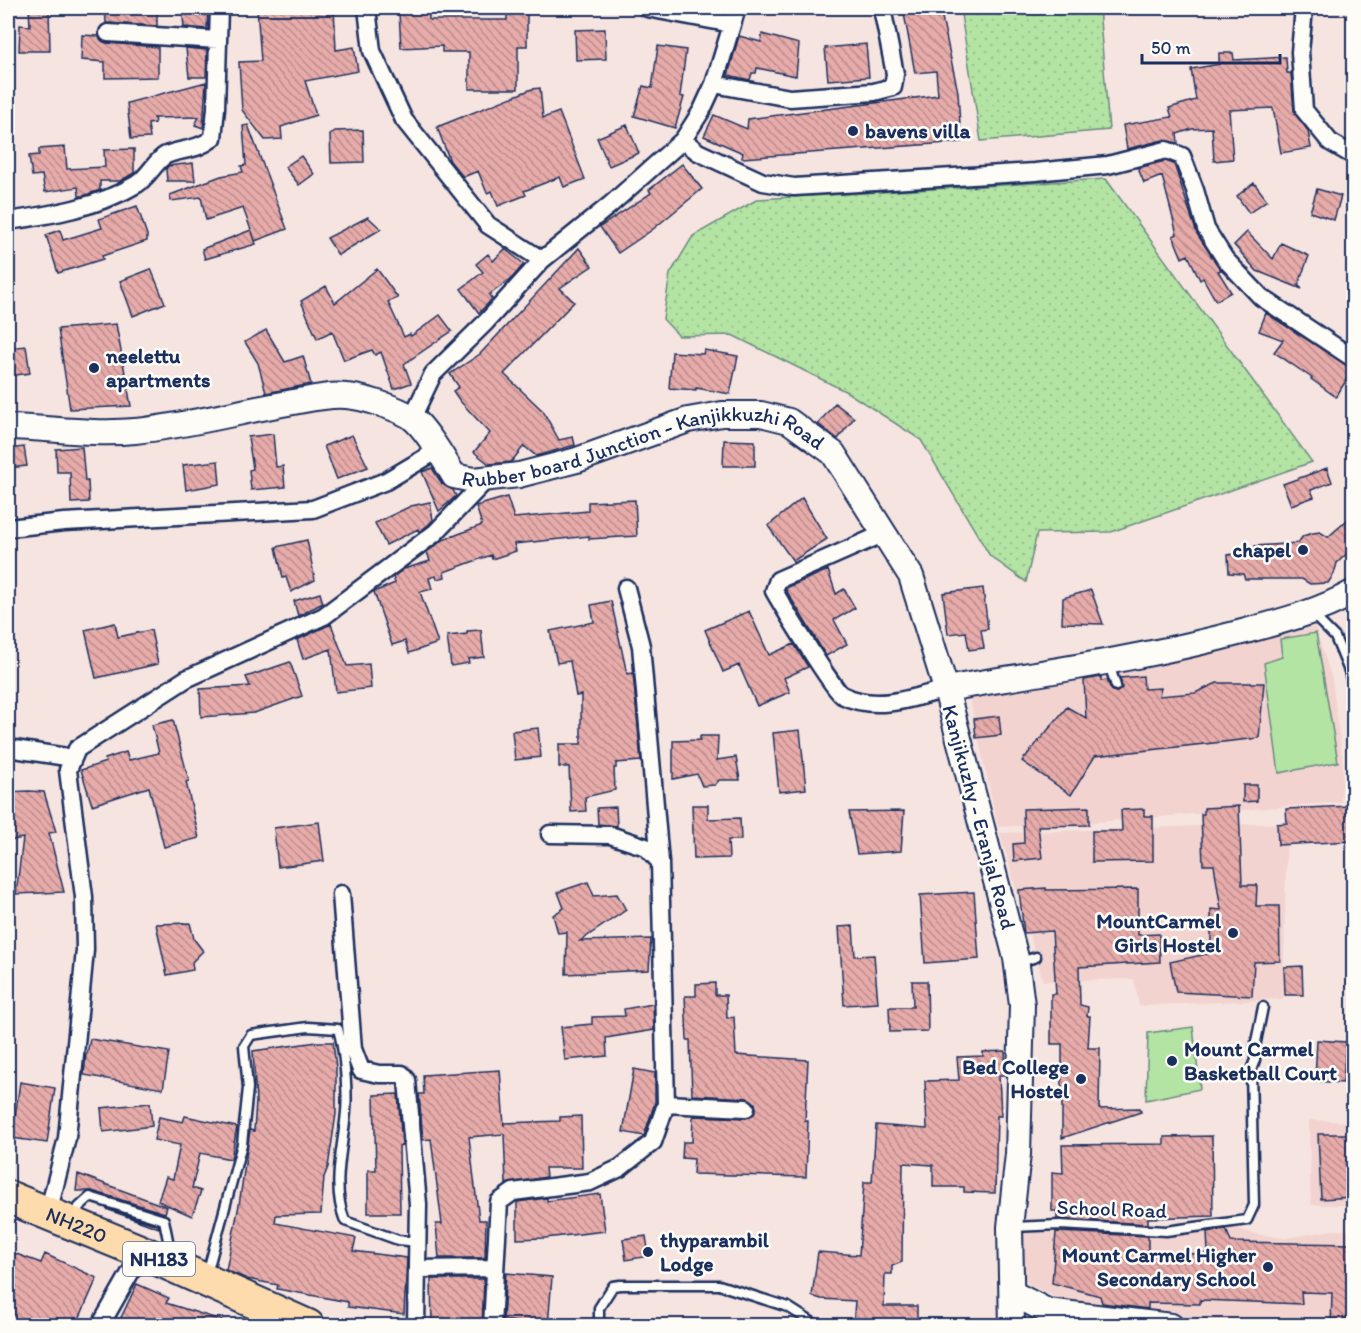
<svg xmlns="http://www.w3.org/2000/svg" width="1361" height="1333" font-family="Itim,sans-serif">
	<style>
		.built { fill: #f2d3d0 }
		.green { fill: url(#green-dots); stroke: #688a80; stroke-width: 1.5 }
		.pitch { fill: #b4e4a3; stroke: #688a80; stroke-width: 1.5 }
		.building { fill: url(#building-back-hatch); stroke: #1b2f5e; stroke-width: 1.5 }
		.lines { fill: none; stroke-linecap: round; stroke-linejoin: round }
		.lane-casing { stroke: #1b2f5e; stroke-width: 13 }
		.street-casing { stroke: #1b2f5e; stroke-width: 21 }
		.secondary-casing { stroke: #1b2f5e; stroke-width: 28 }
		.highway-casing { stroke: #1b2f5e; stroke-width: 36 }
		.lane { stroke: #fdfcf7; stroke-width: 8 }
		.street { stroke: #fdfcf7; stroke-width: 16 }
		.secondary { stroke: #fdfcf7; stroke-width: 24 }
		.highway { stroke: #fedbac; stroke-width: 32 }
		.poi-dot { fill: #1b2f5e; stroke: #fdfcf7; stroke-width: 2 }
		.labels { text-anchor: middle; stroke-width: 5; stroke-linejoin: round; paint-order: stroke }
		.shield { fill: #fdfcf7; stroke: #5f6c8c; stroke-width: 1.5 }
		.shield-label { font-size: 20px; font-weight: bold; fill: #1b2f5e }
		.poi-label { font-size: 21px; font-weight: bold; fill: #1b2f5e; stroke: #fdfcf7; text-anchor: start }
		.street-label { font-size: 21px; fill: #1b2f5e; stroke: #fdfcf7 }
	</style>
	<defs>
		<pattern id="green-dots" width="8" height="8" patternUnits="userSpaceOnUse" patternTransform="scale(1.5)"><rect width="8" height="8" fill="#b4e4a3"/><path d="M2 2h.1M6 6h.1" fill="none" stroke="#9ac48f" stroke-width="1.8" stroke-linecap="round"/></pattern>
		<pattern id="building-back-hatch" width="6" height="6" patternUnits="userSpaceOnUse" patternTransform="scale(1.5)"><rect width="6" height="6" fill="#e7aba9"/><path d="M-1 5l2 2M0 0l6 6M5-1l2 2" fill="none" stroke="#ba8c8d"/></pattern>
	</defs>
	<rect width="100%" height="100%" fill="#f6e4e0"/>
	<filter id="ink" filterUnits="userSpaceOnUse"><feTurbulence type="fractalNoise" baseFrequency=".0167" numOctaves="2"/><feDisplacementMap in="SourceGraphic" scale="12" xChannelSelector="R" yChannelSelector="G"/><feConvolveMatrix kernelMatrix="1 2 1 2 8 2 1 2 1" color-interpolation-filters="sRGB"/></filter>
	<g filter="url(#ink)">
		<!-- built -->
		<path class="built" d="M1315,627l17,52 11,86 -2,37 -245,20 -98,5 -29,-131 219,-37z
			M1287,823l-4,176 -144,7 -5,-27 -91,2 -43,-148z
			M1309,1120l44,2v83h-42z
			M1233,1224l8,6 14,4 30,4 48,-8h20v95h-166l-7,-6 -99,-10 -53,-25 -13,-21 1,-32 44,-5 107,7z"/>
		<!-- green -->
		<path class="green" d="M960,8h139l10,122 -128,11z
			M1106,179l206,283 -201,70 -74,1 -11,49 -36,-26 -69,-116 -74,-48 -115,-57 -53,1 -16,-17 7,-45 23,-38 65,-37z"/>
		<!-- pitch -->
		<path class="pitch" d="M1316,633l22,129 -59,11 -15,-110 18,-6 -2,-18z
			M1193,1027l7,62 -54,11 2,-67z"/>
		<!-- building -->
		<path class="building" d="M29,8h20l1,43h-31l1,-26 10,1z
			M105,8h52v18l-51,-3z
			M182,8h26l-1,21 -23,-2z
			M257,8h77l2,42 18,-3 4,24 -53,10 11,34 -35,12 1,12 -17,1 -23,-30 -3,-48 22,-1z
			M507,8h20v38h-9v43h-49v-37h-27v-6l-41,2 -2,-36 30,-1v9h78z
			M903,8h37l18,84 3,50 -219,16 1,-5 -39,-17 10,-21 33,14 1,-10 190,-24 -2,-24 -21,2z
			M605,29l1,30 -30,1 -1,-30z
			M762,34l37,10 -3,32 -39,-8 -1,5h-4l-2,7 -22,-5 11,-39 22,6z
			M82,35l16,1 4,5 5,2 51,4v30l-53,1v-16l-24,-2z
			M866,44l3,33 -41,3 -3,-32z
			M658,46l28,4 -6,46 4,1 -9,31 -41,-12 9,-30 9,2z
			M186,48l21,2 -1,27h-17z
			M1219,53h14l1,7 52,-3 1,16h4l3,38 14,20 3,17 -30,5 -8,-45 -44,2 4,49 -19,2 -2,-33 -20,1 -15,5 1,9 -15,-3 -36,9 -4,-24 49,-8 -3,-9 27,-8 -5,-31 28,-5z
			M206,82l-3,46 -8,-3 4,-8 -45,1 1,5 -7,1 2,14 -19,1 -4,-36z
			M540,88l3,30 16,-6 26,67 -21,8 -4,-10 -36,14 2,4 -28,11 -6,-15 -5,2 -9,-22 -15,6 -13,-16 -13,-34 95,-38z
			M248,125l39,104 -32,12 -3,-10 4,13 -51,15 -3,-10 49,-19 -8,-22 -37,12 -5,-23 -30,4 -1,-6 51,-19 22,-4 -2,-6 5,-1 -3,-39z
			M627,125l12,28 -30,13 -12,-28z
			M363,130l1,32 -33,1 -1,-28 5,-4z
			M65,147l2,22 38,-2 -1,-17 30,-1v24l-14,8h-20v9l-17,6h-4l-1,-9 -33,5 -3,-17 -10,1 -3,-20 10,-1v-6z
			M301,156l13,18 -15,11 -14,-18z
			M1165,161l9,3 23,70 24,36 -3,1 13,21 -15,9 -13,-23 -3,2 -12,-25 -6,3 -9,-22 4,-2 -15,-58 -18,7 -6,-15z
			M193,163l2,18h-28l-1,-12 2,-3z
			M682,164l20,25 -50,41 -34,23 -18,-26 51,-34 -2,-3z
			M1254,183l13,17 -18,13 -12,-17z
			M1317,189l24,7 -7,24 -24,-8z
			M137,206l10,29v6l-45,15 1,3 -45,14 -12,-38 14,-5 3,10 39,-12 -3,-9z
			M368,217l13,12 -43,26 -11,-17z
			M1247,232l26,27 8,-16 28,13 -11,29 4,4 -45,-18 -23,-26z
			M579,248l13,18 -32,22 14,14 -70,72 39,37 16,29 14,-3 2,8 -39,11 -12,-10 -13,16 -22,2 -15,-12 16,-19 -30,-32 -7,-10 6,-4 -9,-13 30,-20z
			M505,249l19,15 -12,14 -23,17 3,4 -13,14 -18,-24 22,-17 -7,-8 12,-10 5,7z
			M151,269l14,34 -32,13 -13,-35z
			M377,269l21,29 -10,4 16,35 6,-3 1,2 29,-21 12,16 -48,33 7,19 -17,6 -13,-37 -6,3 -3,-5 -28,10 -12,-29 -15,8 -16,-38 25,-15 9,17z
			M1266,313l87,56 -17,28 -25,-18 1,-1 -38,-26 9,-12 -24,-9z
			M116,324l15,82 -61,3 -12,-80z
			M266,330l19,32 18,-6 8,28 -45,9 -8,-30 -13,-21z
			M26,346l4,27 -22,3v-28z
			M704,350l34,6 -8,38 -34,-6v2l-27,-2 3,-36 31,2z
			M835,403l19,15 -16,21 -20,-15z
			M273,434l3,33 7,-1 2,21 -34,3 -2,-20 4,-1 -5,-32z
			M352,435l16,32 -31,12 -13,-33z
			M724,440l31,1v25h-32z
			M24,447l3,19 -19,2v-19z
			M82,447l3,34h3l1,21 -18,1 -1,-31h-13l-1,-23z
			M218,461l2,23 -34,6 -3,-25z
			M432,468l10,16 11,6 3,6 -17,15 -17,-39z
			M1327,468l5,14 -21,8 3,7 -23,8 -8,-21z
			M507,497l7,21 74,-7v-9l47,-2 2,36 -48,3v-3l-75,8 2,7 -24,8 -1,-4 -47,17 1,5 -8,2 -1,-3 -7,2 3,11 -12,3 18,51 -29,10 -4,-12 -13,4 -18,-53 21,-9 -2,-6 11,-8 26,-8 -3,-9 16,-12 39,-15 -6,-19z
			M802,498l25,41 -34,22 -25,-35z
			M430,502l3,18 -5,5 -9,7 -1,-3 -32,16 -11,-22 36,-17z
			M1353,515v33l-16,15 -3,11 -6,9 -18,1 -8,-5h-57l-2,-5 -14,-1 -1,-18 27,-4v-5l43,-3 5,-7 10,-3 7,-1 8,5z
			M307,540l8,40 -24,12 -5,-15 -3,1 -7,-31z
			M828,570l8,24 8,-5 11,19 -21,12 13,24 -21,12 -40,-66v-2z
			M983,588l5,41 -7,1 3,18 -15,2 -3,-18 -18,2 -5,-41z
			M1091,590l12,34 -41,-1 1,-25z
			M320,593l3,10 -25,13 -4,-15z
			M611,601l16,73 6,-1 8,88 -25,2v5h-2l1,22 -30,7 1,14 -15,1 -2,-45h-10v-23h22v-49l-5,1 -6,-35 -13,2 -7,-32 44,-9 -3,-17z
			M749,611l20,44 25,-11 14,23 -24,11 6,14 -33,14 -18,-41 -16,7 -18,-42z
			M115,623l3,14 33,-7 7,34 -62,14 -11,-48z
			M331,624l16,42 22,-2 2,24 -35,4 -5,-43 -28,10 -6,-19z
			M481,630l3,27 -16,2 1,4 -18,3 -4,-30 20,-2v-3z
			M290,662l12,34 -48,17 -53,4 -1,-28 50,-3 -4,-9z
			M1143,676l1,13 17,-1 -2,8 36,-3 22,-10h47l-5,55 -164,18 -24,39 -49,-34 45,-54 19,11 -2,-38 17,-3v4l6,-1 5,11 5,1 5,-4 -2,-10z
			M999,716l2,19 -25,3 -2,-19z
			M173,720l16,61 -3,1 13,56 -35,9 -15,-60 -57,18 -11,-35 25,-8 -1,-3 21,-7 3,8 30,-7 -7,-28z
			M538,728l3,29 -26,3 -3,-29z
			M800,730l6,59 -27,3 -6,-59z
			M700,736h18l-1,24 19,-3 4,23h-21l-4,5 -13,1 -5,-12 -24,5v-38l27,-1z
			M1243,785h14v16l-14,1z
			M29,791l15,1 12,40 -7,1 15,59 -48,2 7,-56 -15,3v-49z
			M692,805h16v14l32,-1 1,22h-13l1,18 -35,1z
			M1239,806l3,79h15l-1,21h23l1,55 -26,1 -2,34 -76,-4 -6,-30 41,-9v-44l10,1 -7,-45h-11l-2,-51h3v-6z
			M1350,806l2,35 -74,4 -1,-21 10,-1 -1,-14z
			M616,807l1,19 -19,-2 -1,-16z
			M1089,807v18l-51,1 4,32 -28,3 -1,-17 11,-1 -1,-34z
			M1144,809v7h9v45l-61,1v-31h30l-1,-21z
			M904,811l-3,40 -44,3 -8,-42z
			M319,822l5,39 -46,6 -4,-39z
			M588,882l6,14 23,-2 9,16 -46,31 71,-2 -2,31 -83,4 1,-42 -9,1 -5,-18 11,-7 -6,-16z
			M1046,888v2l92,-1v46l21,-1 1,28 -81,5 1,38 8,2 -1,9h3l-2,32h12l-1,61 41,-1 1,4 -79,26v-94h-11v-50h5l-4,-63 -28,2 -5,-43z
			M974,892l5,67 -54,4 -5,-68z
			M190,923l4,16 9,12 -11,11 1,8 -26,5 -11,-51z
			M853,926l2,30 19,-1 4,48 -34,2 -5,-78z
			M1302,966l1,29h-18l-1,-28z
			M912,981h15l1,50 -38,1 -1,-25h24z
			M715,983v12h11l1,23 7,-1 2,38 72,5 -3,61h3l-2,56 -113,-3 1,-15 -12,-1 1,-16h9l1,-26 53,2 8,-4 2,-5 -1,-6 -8,-5 -55,-3 -2,-55h-3l-2,-44h11v-12z
			M653,1004l1,26 -48,8 1,18 -42,4 -4,-33 31,-3v-7l33,-1 -1,-7z
			M90,1039l79,13 -6,37 -79,-14 2,-21h1z
			M1317,1040l29,2 -3,41 -28,-2z
			M317,1042h16l3,26v46l-8,53 -4,10 -3,37 -45,1 -1,8 81,15 -3,13 54,7 -3,56 -56,-7v-5l-71,-13 1,-4 -31,-6 -21,-9 13,-65 11,-75 4,1 2,-30 -3,-50z
			M1005,1051l1,24h-7l2,41h-4l-2,77 -31,-1v-5h-31v-22l-30,-2 -1,99 -10,4v8h-7l-1,32h33v20h-64l2,-25 -34,-2 -9,-3 6,-44 41,3 5,-73h8l4,-57 51,4 -2,-48 34,-1 -2,-23 26,-1v-4z
			M634,1069l21,4v29l-11,34 -21,-4z
			M500,1070l4,56v-3l56,-2v-4l21,-1 1,52h-37l1,9 -40,7 -2,-50 -35,3 10,83h7l-1,38h-46l-3,-34h6l-11,-85 -8,1 -4,-46h5l-1,-19z
			M20,1082l35,6 -8,55 -35,-5z
			M398,1094l4,51 -3,1 1,67h-32v-43h8l-2,-75z
			M150,1103l2,23 -49,6 -2,-24z
			M185,1116l52,11 -6,32 -31,-6 -8,35 9,3 -9,25 -34,-15 8,-24 7,2 7,-34 -26,-5 5,-23 24,5z
			M1318,1134h35v63l-32,2z
			M1212,1136l1,80 -65,2v6l-91,-5v-8h-5v-39l11,1 -1,-28 102,-1v-7z
			M78,1174l89,33 -2,6 -73,-22h-16z
			M600,1194l5,37 -60,7 -28,1v-37l30,-4v3z
			M106,1209l52,16 1,3z
			M1226,1229l5,13 122,2v82h-22l1,-33 -31,-1 1,12 -102,-4v4l-52,-1v6l-46,-6 -2,-7 -48,-13 4,-51 92,4v20l60,-3 -1,-21z
			M646,1236l3,20 -23,4 -3,-21z
			M8,1251l33,12 4,-9 52,24 -21,48h-68z
			M506,1273l46,4 -4,49h-30v-4l-15,-2z
			M431,1279h53l-2,47h-50z
			M137,1284l32,14 -3,5 61,19 -1,4h-109z"/>
		<g class="lines">
			<defs>
				<path id="lane" d="M1312,614l23,23 14,34 5,21
					M1109,664l7,22
					M1019,960l5,1 12,-4
					M74,1217l5,-10 11,-10 74,23 4,20 -1,16
					M1013,1227l47,-2 106,6 81,-11 7,-15 -3,-135 4,-10v-13l8,-40
					M207,1274l35,-130 6,-56 -4,-42 7,-11 57,-8 30,2c6,20 10,62 8,83 -3,37 -15,73 -1,109l53,19 20,2
					M599,1326v-18l14,-22 7,-1h99l69,22 30,19"/>
				<path id="street" d="M367,8l5,43 32,69 84,105 54,35
					M647,8l85,16
					M1304,8l-4,44 4,58 26,32 24,14
					M108,33l110,7
					M714,84l76,14 84,-6 19,-5 2,-13 -13,-66
					M683,140l15,12 65,30 31,5 241,-15 73,-7 58,-15 16,6 13,34 11,39 19,30 36,38 93,62
					M8,221c43,-6 91,-14 129,-37 12,-8 19,-24 29,-29 18,-7 30,-4 47,-17l3,-30 3,-100
					M412,418l21,-44 53,-52 56,-62 68,-55 73,-65 19,-30 12,-26 23,-76
					M8,528l56,-6 249,-13 73,-28 52,-31
					M885,533l-107,47 -4,11c8,14 60,100 68,104 33,17 71,3 104,-6
					M626,588l15,58 19,216
					M8,748l65,10
					M341,894l12,155 8,21 18,4h23l5,6 11,124 -2,122
					M666,1104l80,4
					M48,1213l19,-75 18,-188 -1,-53 -16,-127 9,-21 109,-70 138,-63 111,-83 53,-55
					M417,1269l77,-1
					M100,1326l42,-74
					M492,1326l7,-124 14,-10 77,-10 30,-14 33,-26 13,-38 -6,-242 -14,-15 -36,-12 -60,-1"/>
				<g id="secondary">
					<path id="s1" d="M8,427c42,1 84,8 127,4 51,-5 102,-19 153,-28 18,-3 40,-9 58,-7 17,1 51,12 65,21 14,10 34,44 43,59l19,4 46,-5 58,-15 111,-40 34,-6h39l28,7 44,32 78,123 35,113"/>
					<path d="M1012,1293l35,18 124,15"/>
					<path d="M1012,1326l-2,-99 8,-73 4,-149 -6,-47 -70,-269c99,-17 199,-31 296,-57 37,-10 77,-20 112,-40"/>
				</g>
				<g id="highway">
					<path id="s2" d="M8,1197l134,55 166,74"/>
				</g>
			</defs>
			<!-- lane casing -->
			<use href="#lane" class="lane-casing"/>
			<!-- street casing -->
			<use href="#street" class="street-casing"/>
			<!-- secondary casing -->
			<use href="#secondary" class="secondary-casing"/>
			<!-- highway casing -->
			<use href="#highway" class="highway-casing"/>
			<!-- lane -->
			<use href="#lane" class="lane"/>
			<!-- street -->
			<use href="#street" class="street"/>
			<!-- secondary -->
			<use href="#secondary" class="secondary"/>
			<!-- highway -->
			<use href="#highway" class="highway"/>
		</g>
	</g>
	<!-- markers -->
	<g class="poi-dot">
		<circle cx="853" cy="131" r="6"/>
		<circle cx="94" cy="368" r="6"/>
		<circle cx="1303" cy="550" r="6"/>
		<circle cx="1233" cy="933" r="6"/>
		<circle cx="1172" cy="1061" r="6"/>
		<circle cx="1081" cy="1079" r="6"/>
		<circle cx="648" cy="1252" r="6"/>
		<circle cx="1268" cy="1267" r="6"/>
	</g>
	<g class="labels">
		<!-- shield labels -->
		<rect class="shield" x="123" y="1242" width="72" height="34" rx="4.5"/>
		<g class="shield-label">
			<text x="159" y="1266">NH183</text>
		</g>
		<!-- poi labels -->
		<g class="poi-label">
			<text x="865" y="138">bavens villa</text>
			<text x="106" y="363">neelettu<tspan x="106" dy="24">apartments</tspan></text>
			<text x="1291" y="557" text-anchor="end">chapel</text>
			<text x="1221" y="928" text-anchor="end">MountCarmel<tspan x="1221" dy="24">Girls Hostel</tspan></text>
			<text x="1184" y="1056">Mount Carmel<tspan x="1184" dy="24">Basketball Court</tspan></text>
			<text x="1069" y="1074" text-anchor="end">Bed College<tspan x="1069" dy="24">Hostel</tspan></text>
			<text x="660" y="1247">thyparambil<tspan x="660" dy="24">Lodge</tspan></text>
			<text x="1256" y="1262" text-anchor="end">Mount Carmel Higher<tspan x="1256" dy="24">Secondary School</tspan></text>
		</g>
		<!-- street labels -->
		<g class="street-label">
			<text dy="7" stroke="none"><textPath href="#s1" startOffset="681">Rubber board Junction - Kanjikkuzhi Road</textPath></text>
			<text transform="translate(979 817) rotate(75)" y="7">Kanjikuzhy - Eranjal Road</text>
			<text transform="translate(1112 1209) rotate(2)" y="7">School Road</text>
			<text dy="7" stroke="none"><textPath href="#s2" startOffset="74">NH220</textPath></text>
		</g>
	</g>
	<!-- margin -->
	<rect width="1361" height="1333" fill="none" stroke="#fdfcf7" stroke-width="30"/>
	<rect x="15" y="15" width="1331" height="1303" fill="none" stroke="#1b2f5e" stroke-width="2" filter="url(#ink)"/>
	<!-- scale -->
	<path d="M1142 54v9h138v-9" fill="none" stroke="#1b2f5e" stroke-width="3"/>
	<text x="1151" y="54" font-size="18" fill="#1b2f5e" stroke="#fdfcf7" stroke-width="4.5" paint-order="stroke">50 m</text>
</svg>
